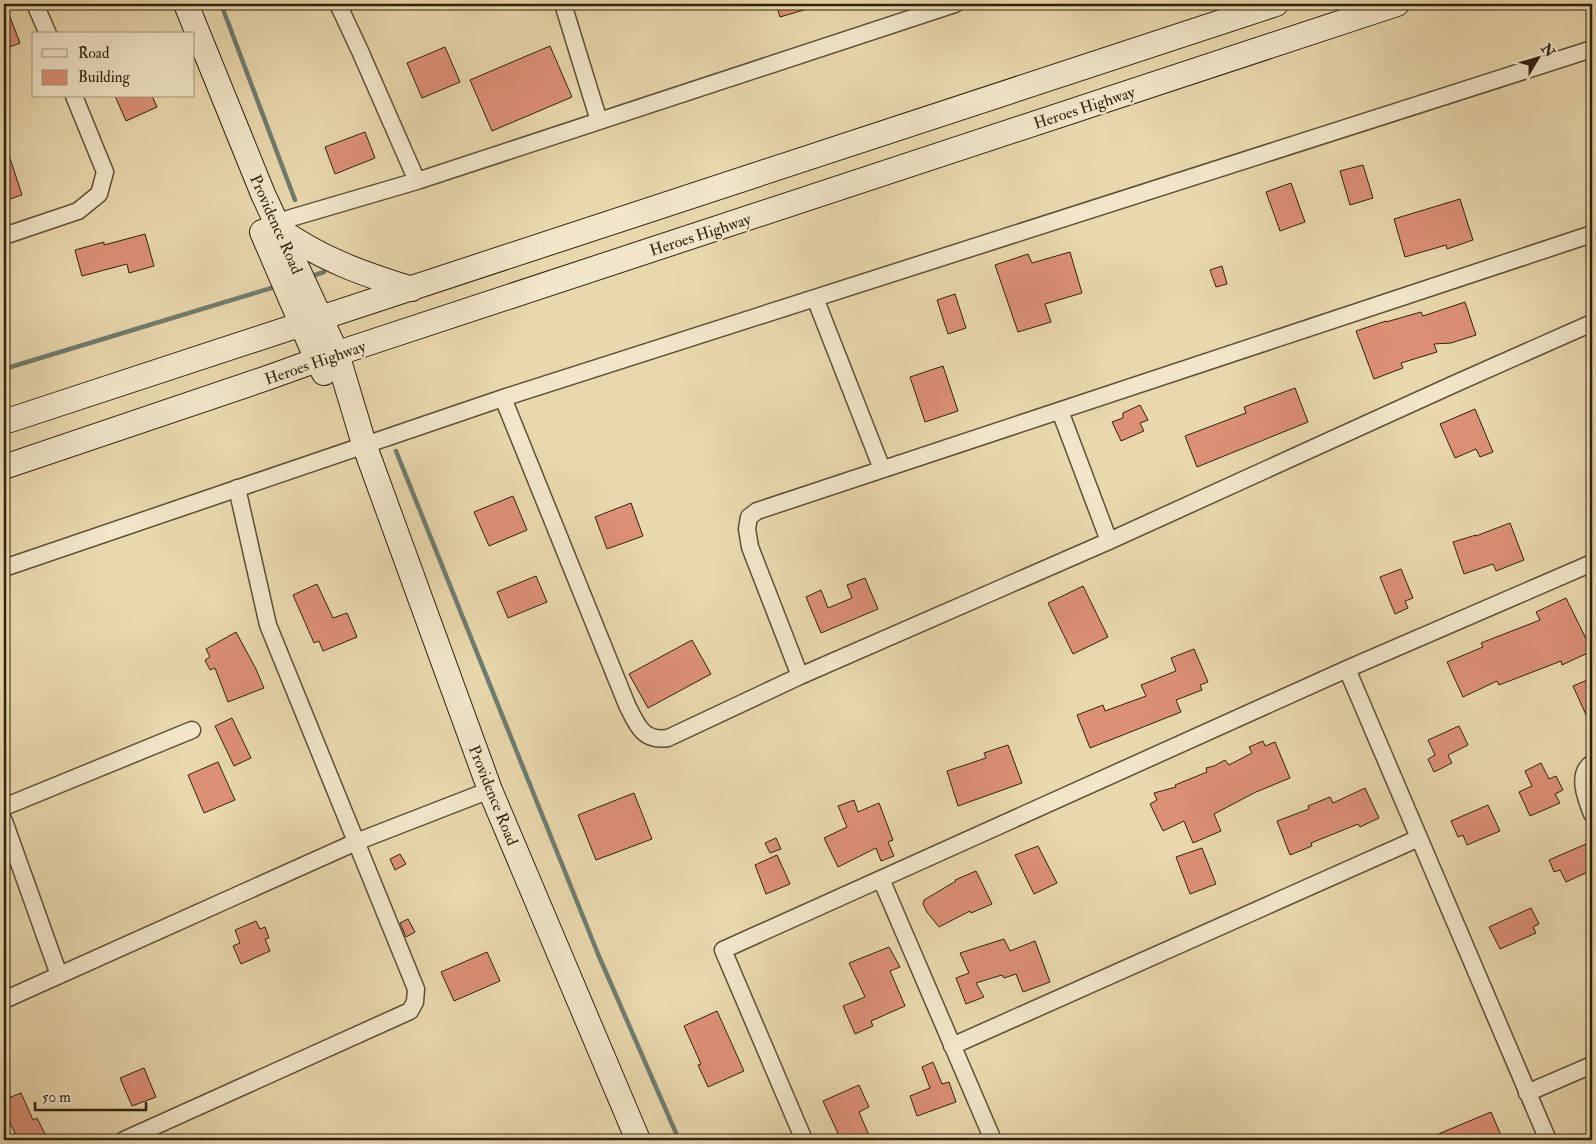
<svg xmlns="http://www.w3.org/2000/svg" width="1596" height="1144" font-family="'IM FELL Double Pica',serif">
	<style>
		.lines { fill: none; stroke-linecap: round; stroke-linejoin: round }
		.stream { stroke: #6e7d6f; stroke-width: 4.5 }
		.building { fill: #dc9076; stroke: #2f220f }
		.street-casing { stroke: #5e5036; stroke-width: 19 }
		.secondary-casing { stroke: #2f220f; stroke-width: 26 }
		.street { stroke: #f1e6ca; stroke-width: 16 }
		.secondary { stroke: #f1e6ca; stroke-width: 24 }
		.labels { text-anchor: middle; stroke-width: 4.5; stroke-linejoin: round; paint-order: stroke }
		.street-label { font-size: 16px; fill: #2f220f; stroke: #f1e6ca }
	</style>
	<rect width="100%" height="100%" fill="#e9d8ad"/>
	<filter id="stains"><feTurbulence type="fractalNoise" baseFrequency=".004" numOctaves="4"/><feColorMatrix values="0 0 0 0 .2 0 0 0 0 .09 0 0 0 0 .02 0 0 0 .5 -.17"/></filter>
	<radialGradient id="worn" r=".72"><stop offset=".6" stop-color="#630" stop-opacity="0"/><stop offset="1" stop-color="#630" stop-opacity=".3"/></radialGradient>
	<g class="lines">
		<!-- stream -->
		<path class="stream" d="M221,4l74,196
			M309,277l15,-5
			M4,369l274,-83
			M396,451l202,503 81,186"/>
	</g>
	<!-- building -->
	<path class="building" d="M4,4h1l15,39 -16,6z
		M776,4h38v3l-34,10z
		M550,46l22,51 -80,34 -22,-51z
		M445,47l15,35 -38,16 -15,-35z
		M115,96h37l5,11 -31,14z
		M365,132l10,26 -40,16 -10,-27z
		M4,146h2l16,49 -18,6z
		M1363,165l10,33 -23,7 -10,-34z
		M1291,183l14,39 -25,9 -14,-39z
		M1460,199l13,41 -26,9 -1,-4 -41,12 -11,-38z
		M145,234l9,32 -25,7 -2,-9 -45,12 -7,-26 29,-8v3z
		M1070,252l12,41 -37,11 6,18 -33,10 -23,-67 33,-11 4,9z
		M1222,266l5,18 -11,3 -6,-17z
		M955,294l11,34 -18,6 -11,-34z
		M1465,302l11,33 -25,8 -17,1 3,8 -36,11 2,5 -29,11 -18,-48 30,-10v1l35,-10 2,4z
		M943,366l15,45 -33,11 -15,-45z
		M1295,388l13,34 -111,45 -12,-31 61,-23 -2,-6z
		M1140,405l8,15 -8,3 4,8 -23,10 -9,-19 11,-4v-5z
		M1475,409l18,43 -13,5 -4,-8 -21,9 -15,-34z
		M513,496l14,34 -38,16 -15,-34z
		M631,503l12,33 -36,13 -12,-32z
		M1510,523l14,37 -28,11 -3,-7 -29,10 -11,-32 23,-7v1z
		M1401,569l12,29 -8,3 3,7 -13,6 -15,-37z
		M536,576l11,26 -39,16 -11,-26z
		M865,578l13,31 -57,24 -15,-36 15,-7 7,18 24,-10 -5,-13z
		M317,584l16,34 14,-5 10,24 -34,14 -4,-10 -5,2 -21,-48z
		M1083,586l25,51 -35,17 -25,-51z
		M1566,598l26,53 -30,14 -1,-4 -62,24 -2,-4 -34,16 -16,-35 36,-15 -2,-4 59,-23 -4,-8z
		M236,632l20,37 8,19 -36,14 -13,-34 -5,2 -5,-10 5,-3 -4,-8z
		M692,640l19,34 -63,34 -19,-34z
		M1194,649l14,33 -8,3 2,5 -26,10 5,12 -91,36 -13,-33 26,-10 2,6 41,-15 -5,-11 35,-14 -5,-13z
		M1592,678v50l-19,-42z
		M232,718l19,40 -17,8 -19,-40z
		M1459,726l9,19 -20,10 4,8 -18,9 -6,-13 7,-4 -7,-15z
		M1263,741l2,5 10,-4 15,36 -34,14 -42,22 7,17 -28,12 -9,-22 -21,10 -13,-27 7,-4 -3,-7 22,-6 -1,-2 32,-13 -1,-4 8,-2 11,-6 4,5 23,-12 -3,-6z
		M1008,745l14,38 -64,23 -11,-35 39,-13 -2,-5z
		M218,762l17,38 -31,13 -16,-38z
		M1541,763l8,16 7,-3 7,14 -8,4 5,9 -30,13 -11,-24 13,-6 -7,-15z
		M1365,788l14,30 -19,9 -2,-3 -47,19 1,3 -22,9 -13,-34 32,-12 -1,-3 22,-9 3,6z
		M634,793l18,46 -56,21 -18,-45z
		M854,800l4,12 21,-9 14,37 -5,2 6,14 -13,5 -5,-13 -38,19 -14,-29 23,-11 -9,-21z
		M1488,805l12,26 -33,14 -4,-10 -5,2 -7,-16z
		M776,838l5,11 -11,4 -5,-10z
		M1586,844l6,13v13l-26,12 -6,-12 -6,2 -5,-12z
		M1038,846l19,37 -23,11 -19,-39z
		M1202,848l14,36 -26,10 -14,-37z
		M400,854l6,10 -11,6 -5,-11z
		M777,855l13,29 -24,10 -11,-29z
		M976,871l16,33 -21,9 -1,-2 -31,16 -12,-15 -4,-8 1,-4 32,-19 -1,-1z
		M1531,908l8,16 -6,3 3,6 -36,16 -11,-22z
		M408,919l7,13 -9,5 -6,-14z
		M256,921l4,8 5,-2 4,11 -4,1 5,12 -29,13 -8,-18 7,-3 -5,-13z
		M1004,939l6,12 25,-10 15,41 -27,10 -7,-18 -12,4 -2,-3 -26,8 8,14 -18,7 -10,-26 13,-5 -9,-20z
		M889,947l11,20 -10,4 15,35 -34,15 2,5 -18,8 -12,-28 22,-9 -16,-34z
		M487,952l13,29 -46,20 -13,-29z
		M717,1011l27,60 -36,16 -10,-22 3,-1 -17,-38z
		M933,1062l9,22 7,-2 7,20 -39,14 -7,-20 20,-8 -8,-21z
		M144,1068l12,29 -24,9 -12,-28z
		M859,1085l10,22 -10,5 12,28h-30l-18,-39z
		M21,1093l12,27 4,-2 11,22h-30l-14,-31v-9z
		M1491,1112l12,28h-79z"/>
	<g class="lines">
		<defs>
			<path id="street" d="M35,4l13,30
				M338,4l22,47 57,130
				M563,4l36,117
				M267,225l150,-44 538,-177
				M4,236l74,-25 21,-17 6,-22 -31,-76
				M815,298l67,171
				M503,398l124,307c10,20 16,37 41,33l132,-62 309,-135 343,-156 140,-62
				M1060,411l49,130
				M4,568l499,-170 1089,-349
				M1347,669l201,471
				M800,676l-50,-129 -3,-18 2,-12 8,-6 835,-277
				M1592,763c-16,11 -6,36 0,51
				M4,807l188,-77
				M4,821l55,154
				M881,879l112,261
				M4,1000l352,-158 134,-52
				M952,1046l467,-208
				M1527,1093l65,-28
				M124,1140l286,-129 5,-9 1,-13 -148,-364 -31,-137
				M804,1140l-81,-190 624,-281 245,-106"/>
			<path id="secondary" d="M186,4l77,190 74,160 27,90 126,346 148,350
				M279,229c42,30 84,45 133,60
				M262,232l55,128 7,13
				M4,422l1272,-418
				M4,467l263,-89 50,-18 1080,-356"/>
		</defs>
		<!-- street casing -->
		<use href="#street" class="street-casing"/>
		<!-- secondary casing -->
		<use href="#secondary" class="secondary-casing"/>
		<!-- street -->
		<use href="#street" class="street"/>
		<!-- secondary -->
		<use href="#secondary" class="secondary"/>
	</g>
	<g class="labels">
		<!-- street labels -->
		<g class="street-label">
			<text transform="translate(1084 107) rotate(-18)" y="6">Heroes Highway</text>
			<text transform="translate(277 224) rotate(66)" y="6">Providence Road</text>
			<text transform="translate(700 234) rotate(-18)" y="6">Heroes Highway</text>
			<text transform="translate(315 362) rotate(-19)" y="6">Heroes Highway</text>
			<text transform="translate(494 795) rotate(68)" y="6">Providence Road</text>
		</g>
	</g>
	<!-- margin -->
	<rect width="1596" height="1144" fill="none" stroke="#e9d8ad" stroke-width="20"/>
	<rect x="5" y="5" width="1586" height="1134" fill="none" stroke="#2f220f" stroke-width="2.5"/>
	<rect x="10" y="10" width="1576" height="1124" fill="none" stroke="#2f220f"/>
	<!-- legend -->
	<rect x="32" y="32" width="162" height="65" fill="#f1e6ca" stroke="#a3987f"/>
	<rect x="42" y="49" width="25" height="8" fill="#f1e6ca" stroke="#a3987f"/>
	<text x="78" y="58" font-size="15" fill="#2f220f">Road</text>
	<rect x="42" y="70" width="25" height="15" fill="#dc9076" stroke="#a3987f"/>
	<text x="78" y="82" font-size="15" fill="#2f220f">Building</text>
	<!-- north arrow -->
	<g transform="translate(1538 58) rotate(52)" stroke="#f1e6ca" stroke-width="4" paint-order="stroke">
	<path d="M0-4L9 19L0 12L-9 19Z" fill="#2f220f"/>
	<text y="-8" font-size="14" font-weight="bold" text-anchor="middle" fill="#2f220f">N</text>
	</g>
	<!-- scale -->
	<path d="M35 1102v8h111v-8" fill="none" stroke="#2f220f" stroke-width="2.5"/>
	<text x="42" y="1102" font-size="15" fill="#2f220f" stroke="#f1e6ca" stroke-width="4" paint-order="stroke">50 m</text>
	<rect width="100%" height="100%" filter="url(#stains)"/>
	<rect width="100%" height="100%" fill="url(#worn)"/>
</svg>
